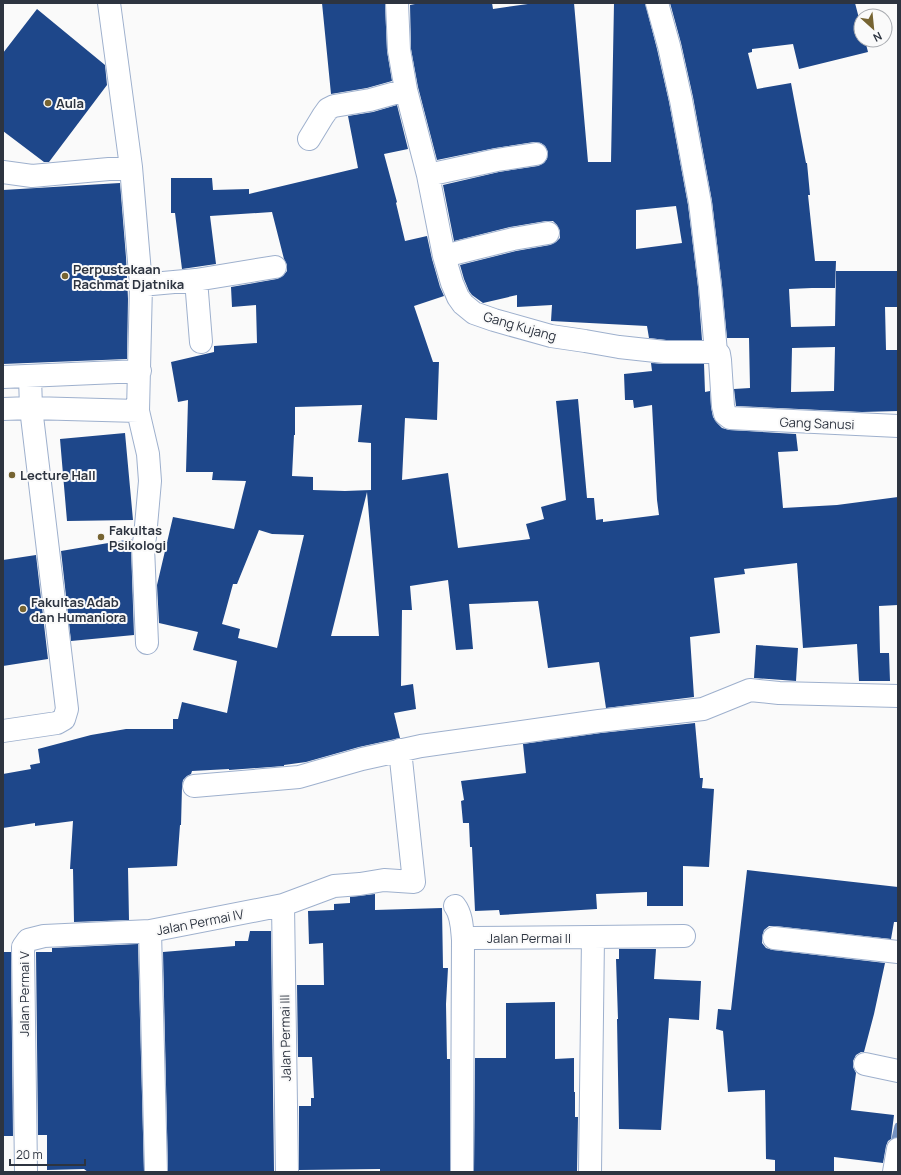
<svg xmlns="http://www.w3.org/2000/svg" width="901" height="1175" font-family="Manrope,sans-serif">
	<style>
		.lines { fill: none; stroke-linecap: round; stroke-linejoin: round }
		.stream { stroke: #7592c0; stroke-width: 7 }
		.building { fill: #1e478a; fill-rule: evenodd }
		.minor-casing { stroke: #9eb0cd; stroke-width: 24 }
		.minor { stroke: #fff; stroke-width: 22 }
		.poi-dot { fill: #766432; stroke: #fafafa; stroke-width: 1.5 }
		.labels { text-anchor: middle; stroke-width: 4; stroke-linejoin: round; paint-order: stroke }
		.poi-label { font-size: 13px; font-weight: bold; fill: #2d3440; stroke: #fafafa; text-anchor: start }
		.street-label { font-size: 13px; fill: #2d3440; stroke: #fafafa }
	</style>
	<rect width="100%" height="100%" fill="#fafafa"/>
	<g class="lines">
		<!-- stream -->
		<path class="stream" d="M893,1147l5,-21"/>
	</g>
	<!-- building -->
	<path class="building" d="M322,3h63l2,48 5,30 -25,7 -36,6z
		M420,3h72l1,6 42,-6h39l14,159h23l3,-159h31l12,46 12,53 19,103 10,82 4,53h-36l-17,-2 -2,-12 -96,-5 1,-16 -35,2v-12l-34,8 -11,-8 -3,-4 -5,-12 -4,-14 56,-14 34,-6 6,-3 4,-4v-7l-3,-6 -4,-4h-7l-36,6 -56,14 -11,-56 56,-13 39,-6 6,-3 3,-4 1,-7 -3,-6 -4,-3 -7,-1 -39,6 -58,12 -19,-73 -7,-38 -1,-44zM676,206l6,37 -46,6v-39z
		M670,3h185l6,23v14h4l3,12 -69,17 -6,-25 -41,5v3l-4,1 9,36 34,-6 15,80h1l3,32h-2l7,66h21l-1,27h-23l-23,1 2,38 44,-1 1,-55h62v36h-13l1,43h12v61l-36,1 -126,-6 -2,-17 16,-1 -1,-50h-22l-5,-53 -10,-84 -19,-104 -12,-54zM835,347l-1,44 -43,1 1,-44z
		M37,9l68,56 2,20 -58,77h-5l-41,-31v-78z
		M397,105l11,44 -24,5 13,48 -1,1 9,38 22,-5 5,23 8,28 4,9 -30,10 19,56h6l-2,58 -32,-2 -3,62 46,-7 10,75 72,-9 -4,-15 18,-5 -3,-12 25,-7 -10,-99 22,-2 9,99h7l2,22 7,-1v3l56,-7 -2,-15 -5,-95 -18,3 -1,-8h-8l-1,-26 28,-3 -1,-8 14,1h39l1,28 5,-1 1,16 2,10 4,6 5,5 7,2 67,4 2,17 -20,1 5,56 54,-3 61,-8v108l-19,1 1,47h9l1,28h-31l-2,-37 -54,4 -6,-85 -53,6 1,5 -31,4 6,55 -30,4 4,60 -88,11 -7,-46 -51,6 -10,-67 -69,3 4,45 -17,1 -8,-70 -38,6 2,24h-10l-1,76 12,-2 3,25 -22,4 6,25 -41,9 -53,15 -22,3v1l-55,4v-1l-37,2 -1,3 -4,2 -4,4 -1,7 -1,38h-1l-3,41 -49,2 1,52 -55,2 -1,-53h-3l3,-48 -38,5v-3l-32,5v-54l28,-5 -1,-4 10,-2 -2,-14 53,-14 35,-6h47v-10h5l4,-17 45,11 10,-52 -44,-11 5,-18 -39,-9 -2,-38 16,-68 61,12 12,-48 -34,-1 1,-8h-27l2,-72 -10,2 -7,-40 43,-10v-6l43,-3 -1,-38 -24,2 -1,-20 46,-8 6,-3 4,-5v-6l-3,-6 -12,-47 -62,4 6,48 -34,5 -7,-56h-4v-35h41l1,12 36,-1v5l109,-26 -10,-52 25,-4zM362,405l-4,37 13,1v47l-26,1 -32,-1v-13l-21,-1 2,-41h1v-28zM367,492l12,144h-48zM259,530l13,4 32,1 -27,113 -39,-10 2,-9 -18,-5 11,-40h4z
		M120,183l6,74 2,42 -1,60 -124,5v-174z
		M125,433l8,87 -66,1 -7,-82z
		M132,539l-1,9 3,87 -63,6 -10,-90z
		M36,555l12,104 -45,7v-106z
		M756,645l42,3 -2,33 -42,-3z
		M695,723l5,55h3l-1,10 12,1 -5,78 -26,-1v40h-36v-14l-51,2 1,15 -97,6 -1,-5 -24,1 -3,-64h-2l-1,-24h-6l-2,-22 3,-1 -3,-19 65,-8 -3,-29 78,-11z
		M747,870l151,17v35h-4l-3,17 -116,-13h-6l-5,4 -2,7v6l4,5 7,2 112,13 -11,51 -10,38h-3l-5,3 -3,6v6l3,6 -5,37 43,5 -3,24 -3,2 -2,5 -3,17 -49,-6v15h-59v-12l-9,-1 -1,-69 -37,2 -5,-61 -7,-2 2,-20 13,1z
		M375,894v16l67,-2 1,60h5l-2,36 1,55h3v113h-70v-3l-81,1v-64h12v-8h3l-2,-41h-14l-1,-72h27l-1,-42 -14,1 -1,-33 26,-1v-6l16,-1v-6z
		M250,931h21l3,240h-1v1h-105l-5,-220 72,-6v-5h13z
		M138,944l6,228h-56l-4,-3 -37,1v-35h-9l-2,-183h16v-4z
		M619,949h37l-2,30 47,2 -2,39 -30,-2 -8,112 -42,-1 -2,-110h1l-2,-60h3z
		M3,952h8l2,184h-10z
		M555,1002v57l19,-1v34h1v25h3l-1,55h-103l1,-114h31v-55z"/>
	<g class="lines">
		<defs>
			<path id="minor" d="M397,3l2,47 7,40 22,85 16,81 8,27 6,14 5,7 11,9 20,7 57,16 34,5 34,6 46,5h51l3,2 1,6 3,46 2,8 5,4 168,8
				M657,3l12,43 12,54 19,103 10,83 6,66
				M309,139l14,-23 5,-7 6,-3 36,-6 36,-10
				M3,172l29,4 99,-9
				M428,175l69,-15 39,-6
				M444,256l69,-17 35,-6
				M196,280l5,62
				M141,285l55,-5 79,-13
				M3,377l137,-6
				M3,409l28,-1 107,3 3,-126 -10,-118 -22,-164
				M138,411l10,43 2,27 -5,56 -2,10 4,96
				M3,731l54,-8 7,-4 3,-10 -36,-301 -1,-31
				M194,786l105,-9 63,-18 59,-13 178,-25 104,-12 47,-19 29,3 119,3
				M283,905l4,267
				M455,906c7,9 7,23 8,34l-1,232
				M150,931l6,241
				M774,938l124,14
				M463,940l9,-2 121,-1 91,-1
				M865,1064l33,7
				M26,1172l-3,-225 5,-7 16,-4 106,-5 133,-26 51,-19 26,-2 24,-4 30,2 -14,-132
				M590,1172l3,-235
				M894,1172l4,-23"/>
		</defs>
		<!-- minor casing -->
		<use href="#minor" class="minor-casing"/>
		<!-- minor -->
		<use href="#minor" class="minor"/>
	</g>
	<!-- markers -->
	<g class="poi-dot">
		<circle cx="48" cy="103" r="4"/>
		<circle cx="65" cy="276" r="4"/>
		<circle cx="12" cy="475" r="4"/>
		<circle cx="101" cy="537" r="4"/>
		<circle cx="23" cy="609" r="4"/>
	</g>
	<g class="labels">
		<!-- poi labels -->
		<g class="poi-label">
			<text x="56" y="108">Aula</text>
			<text x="73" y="274">Perpustakaan<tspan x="73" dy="15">Rachmat Djatnika</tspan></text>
			<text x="20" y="480">Lecture Hall</text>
			<text x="109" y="535">Fakultas<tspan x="109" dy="15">Psikologi</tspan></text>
			<text x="31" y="607">Fakultas Adab<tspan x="31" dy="15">dan Humaniora</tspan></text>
		</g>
		<!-- street labels -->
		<g class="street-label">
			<text transform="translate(520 326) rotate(16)" y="5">Gang Kujang</text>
			<text transform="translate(817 423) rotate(2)" y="5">Gang Sanusi</text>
			<text transform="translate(200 922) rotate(-11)" y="5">Jalan Permai IV</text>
			<text x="529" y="943">Jalan Permai II</text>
			<text transform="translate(24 994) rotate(-90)" y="5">Jalan Permai V</text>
			<text transform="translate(285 1038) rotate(-91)" y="5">Jalan Permai III</text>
		</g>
	</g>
	<!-- border -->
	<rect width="901" height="1175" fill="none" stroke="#2d3440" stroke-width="8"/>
	<!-- north arrow -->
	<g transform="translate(873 28) rotate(153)"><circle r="19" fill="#fafafa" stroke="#a8abb0"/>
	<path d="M0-3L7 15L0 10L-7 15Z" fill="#766432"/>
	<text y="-6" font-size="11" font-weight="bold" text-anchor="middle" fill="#2d3440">N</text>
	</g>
	<!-- scale -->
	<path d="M10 1159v6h75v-6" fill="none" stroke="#2d3440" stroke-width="2"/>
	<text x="16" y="1159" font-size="12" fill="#2d3440" stroke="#fafafa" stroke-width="3" paint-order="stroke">20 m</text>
</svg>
